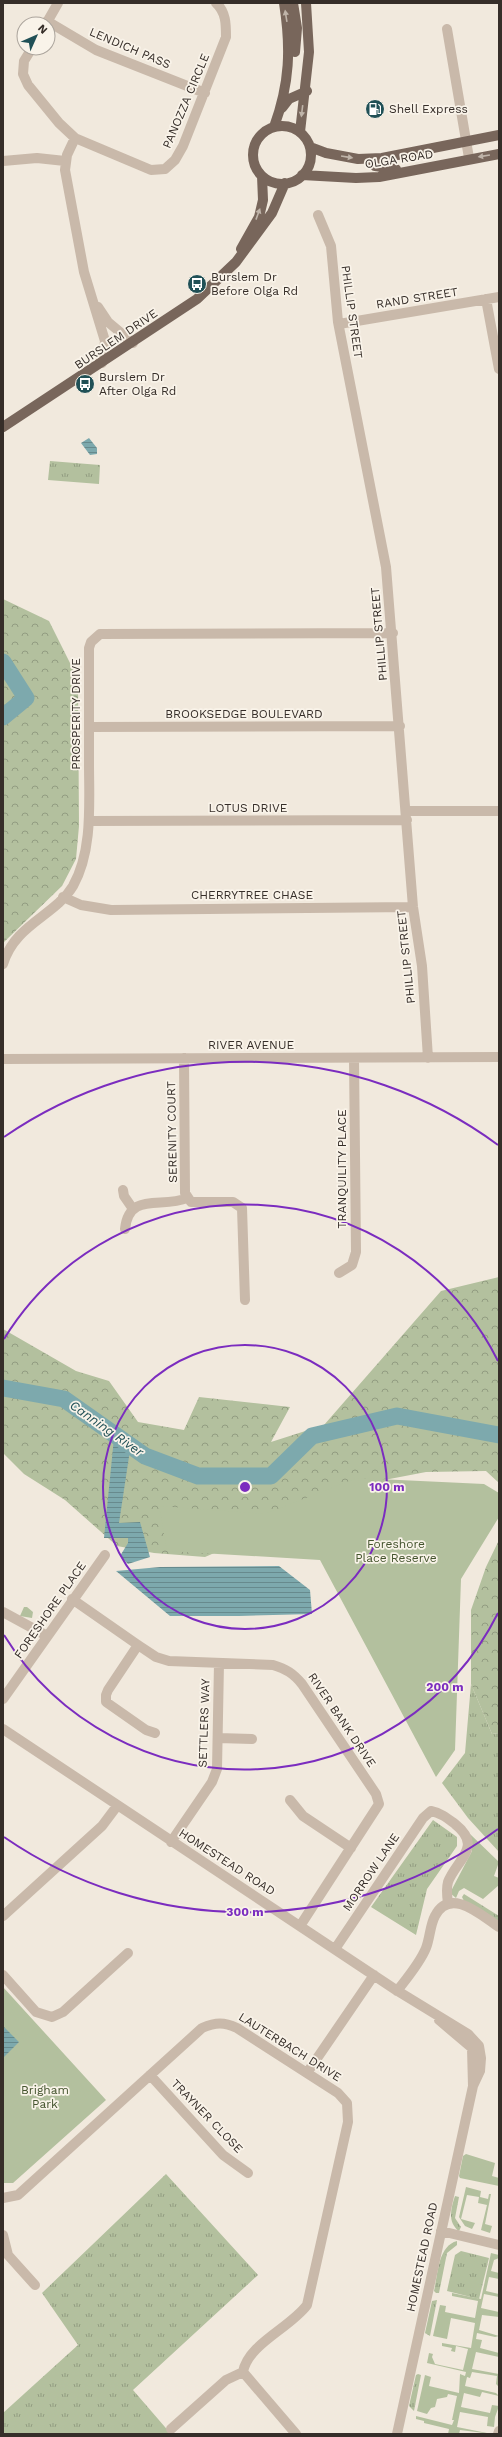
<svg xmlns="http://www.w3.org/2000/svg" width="502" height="2437" font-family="'Work Sans',sans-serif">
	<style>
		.grass { fill: url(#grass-tufts) }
		.forest { fill: url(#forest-crowns) }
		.green { fill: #b3c09e }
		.water { fill: url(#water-rules) }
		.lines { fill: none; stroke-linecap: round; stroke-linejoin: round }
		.river { stroke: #7da9ad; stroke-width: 17 }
		.minor { stroke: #c9b9aa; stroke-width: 10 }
		.major { stroke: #78665b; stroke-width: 10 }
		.oneway { fill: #bfb4a9 }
		.ring { fill: none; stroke: #7b2cbf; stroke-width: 2 }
		.labels { text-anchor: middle; stroke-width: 3.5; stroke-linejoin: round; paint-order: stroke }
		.street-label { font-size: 12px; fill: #362e29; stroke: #f9f3e9 }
		.poi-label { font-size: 12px; fill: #362e29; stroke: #f9f3e9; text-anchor: start }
		.park-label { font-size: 12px; fill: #44542e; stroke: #f9f3e9 }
		.water-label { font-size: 13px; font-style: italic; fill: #205056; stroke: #f9f3e9 }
		.centre { fill: #7b2cbf; stroke: #f9f3e9; stroke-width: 2 }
		.ring-label { font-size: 12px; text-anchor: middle; font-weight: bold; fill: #7b2cbf; stroke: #f9f3e9; stroke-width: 3.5; stroke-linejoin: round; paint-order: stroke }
	</style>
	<defs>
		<pattern id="grass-tufts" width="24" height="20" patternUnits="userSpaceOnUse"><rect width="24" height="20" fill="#b3c09e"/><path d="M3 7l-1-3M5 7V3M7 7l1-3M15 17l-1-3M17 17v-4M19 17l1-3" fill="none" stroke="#929c81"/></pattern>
		<pattern id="forest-crowns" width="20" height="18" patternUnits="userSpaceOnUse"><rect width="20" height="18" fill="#b3c09e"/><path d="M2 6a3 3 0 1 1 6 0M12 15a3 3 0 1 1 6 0" fill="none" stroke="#929c81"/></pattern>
		<pattern id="water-rules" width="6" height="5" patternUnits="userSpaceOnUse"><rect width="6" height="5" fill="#7da9ad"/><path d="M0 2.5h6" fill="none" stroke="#678a8d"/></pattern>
	</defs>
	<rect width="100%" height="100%" fill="#f1e9dd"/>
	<!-- grass -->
	<path class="grass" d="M50,461l50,4 -1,19 -51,-4z
		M471,1684l21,50 7,-1v119l-31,-34 -26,-35 23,-30z
		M433,1820l24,17v9l-30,43 -11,46 -45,-28z
		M464,1894l35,22v8l-35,-23 -2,-4z
		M166,2174l92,101 -125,115 38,44h-168v-21l75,-68 -36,-52z
		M455,2196l4,1 -4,21 6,9 -2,4c-12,-9 -8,-23 -4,-35z
		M457,2241v4l-10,8 -8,40h-3l-2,-2c4,-17 4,-45 23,-50z
		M461,2251l28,7 -10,41 -32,-8 8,-36z
		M437,2300l-7,36 -5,-3 7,-32z
		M418,2374l3,1 -7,36 -5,-5 7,-31z"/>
	<!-- forest -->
	<path class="forest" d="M3,599l46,22 29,58 1,147 -3,33 -14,27 -59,57z
		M499,1277v206l-13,-12 -60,1 -73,14 -88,45 -60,26 -51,-4 -37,-7 -52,-46 -41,-26 -21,-21v-124l73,42 33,10 29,41 46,8 15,-33 91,10 -19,35 53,-17 117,-134z
		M499,1540v193l-7,1 -21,-50v-74l15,-43z"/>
	<!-- green -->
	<path class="green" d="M357,1478l127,6 15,9v24l-38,62 -6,171 -19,27 -116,-217 -153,-9 -8,-45 106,8z
		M24,1607h3l6,5 -1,6 -12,-2z
		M470,1834l29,28 -5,14 5,2v7l-16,14 -19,-11 -5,3 -3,7 -6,-5 22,-42z
		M3,1987l103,113 -93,83h-10z
		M466,2154l29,9 -3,13 7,2v8l-39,-8 -1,-2 4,-20z
		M466,2187l15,4 -1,6 8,2 1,-5h2l-6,30 7,2 -2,7 -9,-3 6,-25 -9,-2 1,-6 -12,-2 -6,24 14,4 -3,6 -7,-3 -6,-9z
		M491,2253l8,2v3l-5,2 -3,11 8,2v6l-10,-2 -3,14 13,3v3l-15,-3 -3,14 18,4v5l-17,-2 -3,15 20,6 -4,1 -18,-4 -1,6 6,1 -2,8 19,5v4l-23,-5 -4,17 27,5v13l-3,-3 1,-8 -25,-4 -2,6 -3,-1 -2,9 31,7 3,3 -17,-4 -2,5 -16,-4 -3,14 29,6 2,-8 7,1 -4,11 -1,10 -7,-1 1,-9 -28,-5 -3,15 35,7 -32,-4 -1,4h-11l1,-5 -25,-6v-2l-8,-2v-3l36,9 2,-5h-2l5,-24 -9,-2 -1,3 -10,2 -2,8 -4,1 -4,6 -10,-3 8,-36 6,2 -2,9 30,7 1,-19 5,2 1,-4 -39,-9 2,-10 4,1 -1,3 3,7 28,6 5,-21 -12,-3 -1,6 -4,-1 1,-3 -10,-2v-3l29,5 4,-25 -24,-5 -4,21 -14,-3 7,-31 6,1 -1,6 30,6 3,-17 -26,-5v-3l29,6z"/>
	<!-- water -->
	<path class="water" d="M89,438l8,10v6l-7,1 -9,-12z
		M114,1438l16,12 -11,73 21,-1 10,35 -22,7 -8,-8 8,-13v-5h-24z
		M279,1566l31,24 2,24 -73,2h-69l-54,-45 44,-4z
		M3,2026l16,16 -16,16z"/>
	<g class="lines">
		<!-- river -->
		<path class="river" d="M3,662l23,36 -23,19
			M3,1388l61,11 81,57 53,20h73l41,-40 85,-20 102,19"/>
		<!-- minor -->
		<path class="minor" d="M47,21l49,29 109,43
			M46,24l12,-21
			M447,29l22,129
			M32,48l-8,13 -1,13 5,11 31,38 16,15 76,32 14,-1 10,-9 8,-14 43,-109c0,-13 0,-25 -10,-34
			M75,138l-8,17 -2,15 19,102 21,69 -3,22
			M3,161l34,-3 28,3
			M318,215l13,31 7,76 48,245 27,340 9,59 6,92
			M486,299l13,70
			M98,307l10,15 25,21
			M339,324l160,-27
			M89,727l311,-1
			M406,811h93
			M89,821l318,-1
			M63,897l18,8 30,5 302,-3
			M3,964c12,-40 52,-48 70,-78 20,-36 16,-83 16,-123 0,-38 0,-77 0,-115l2,-6 9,-8 293,-1
			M184,1058l1,135 6,9h42l9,6 3,92
			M3,1059l496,-2
			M123,1190l1,6 9,13
			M125,1229c4,-38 37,-20 62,-31
			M339,1273l13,-8 4,-13 -2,-194
			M72,1599l66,46 18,12 13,4 104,4c13,4 20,8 29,19l74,110 3,10 -79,122
			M3,1612l44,24
			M138,1645l-30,45 -2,5v7l40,28 9,3
			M3,1699l102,-144
			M3,1729l393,261 72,44 11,12 2,12 -1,13 -7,15
			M218,1738l34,1
			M290,1800l13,16 48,32
			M171,1842l41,-60 5,-13 2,-106
			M3,1916l99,-90 15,-20
			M335,1949l88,-131 8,-7c10,2 16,7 24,13 29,23 1,36 -7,58 -2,7 -1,14 0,21
			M3,1975l33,37 16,5 11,-5 65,-59
			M397,1991c10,-13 23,-28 29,-43 4,-10 4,-23 9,-32 15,-30 47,0 64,11
			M307,2073l67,-98
			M150,2075l73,80 25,18
			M3,2198l15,-3 184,-167c14,-6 22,-6 35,0l101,65 9,10 1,19 -41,183c-17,23 -59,39 -64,67l-17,8 -55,49
			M441,2231l58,14
			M3,2235l5,20 27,30
			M243,2372l53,62
			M397,2434l76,-348 -1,-38 -33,-28
			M498,2434l1,-3"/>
		<!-- major -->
		<path class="major" d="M293,3l4,25 -2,24
			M282,108l7,-9 18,-8
			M253 155a29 29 0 1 1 58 0a29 29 0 1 1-58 0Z
			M274,127c16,-44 17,-79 10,-124
			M300,132l9,-80 -3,-49
			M310,147l16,6 32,6 24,-1 117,-23
			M370,159l5,7 21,3
			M302,175l54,3 23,-1 120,-23
			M241,249l18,-32 4,-17 -1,-24
			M3,427l194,-128 39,-37 36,-49 13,-30"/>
	</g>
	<!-- one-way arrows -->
	<defs><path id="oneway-solid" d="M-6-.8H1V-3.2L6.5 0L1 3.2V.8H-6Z"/></defs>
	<g class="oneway">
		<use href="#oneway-solid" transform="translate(286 16) rotate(-99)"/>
		<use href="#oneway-solid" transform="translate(302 111) rotate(97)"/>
		<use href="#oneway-solid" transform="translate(484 156) rotate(171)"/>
		<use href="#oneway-solid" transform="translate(347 157) rotate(9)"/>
		<use href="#oneway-solid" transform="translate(258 214) rotate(-70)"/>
	</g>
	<!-- distance rings -->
	<g class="ring">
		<circle cx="245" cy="1487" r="142"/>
		<path d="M498 1613A283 283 0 0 1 4 1635M4 1339A283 283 0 0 1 498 1361"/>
		<path d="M498 1829A425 425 0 0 1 4 1837M4 1137A425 425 0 0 1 498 1145"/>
	</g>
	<!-- icons -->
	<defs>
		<symbol id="fuel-disc" viewBox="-11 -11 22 22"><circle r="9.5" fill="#205056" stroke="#f9f3e9"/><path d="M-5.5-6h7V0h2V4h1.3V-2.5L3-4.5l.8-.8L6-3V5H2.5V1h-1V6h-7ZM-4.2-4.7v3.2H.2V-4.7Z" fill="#fff"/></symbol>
		<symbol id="bus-disc" viewBox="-11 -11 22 22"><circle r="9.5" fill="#205056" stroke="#f9f3e9"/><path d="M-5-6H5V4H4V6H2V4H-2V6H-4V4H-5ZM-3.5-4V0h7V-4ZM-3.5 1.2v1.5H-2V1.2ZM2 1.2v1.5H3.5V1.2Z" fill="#fff"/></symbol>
	</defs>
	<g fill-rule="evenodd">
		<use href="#fuel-disc" x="364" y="98" width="22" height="22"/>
		<use href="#bus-disc" x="186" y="273" width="22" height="22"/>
		<use href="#bus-disc" x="74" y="373" width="22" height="22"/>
	</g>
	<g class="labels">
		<!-- street labels -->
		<g class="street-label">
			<text transform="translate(130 48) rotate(23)" y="4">LENDICH PASS</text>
			<text transform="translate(186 101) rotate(-67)" y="4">PANOZZA CIRCLE</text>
			<text transform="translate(399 159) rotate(-9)" y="4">OLGA ROAD</text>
			<text transform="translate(417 298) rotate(-9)" y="4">RAND STREET</text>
			<text transform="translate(352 312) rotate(82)" y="4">PHILLIP STREET</text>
			<text transform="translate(116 339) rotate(-34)" y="4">BURSLEM DRIVE</text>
			<text transform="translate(379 634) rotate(-95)" y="4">PHILLIP STREET</text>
			<text transform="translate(76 714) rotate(-90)" y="4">PROSPERITY DRIVE</text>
			<text x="244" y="718">BROOKSEDGE BOULEVARD</text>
			<text x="248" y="812">LOTUS DRIVE</text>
			<text x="252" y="899">CHERRYTREE CHASE</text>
			<text transform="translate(406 957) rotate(-96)" y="4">PHILLIP STREET</text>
			<text x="251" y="1049">RIVER AVENUE</text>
			<text transform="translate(172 1132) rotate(-91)" y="4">SERENITY COURT</text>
			<text transform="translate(342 1169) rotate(-90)" y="4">TRANQUILITY PLACE</text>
			<text transform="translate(50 1610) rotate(-55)" y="4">FORESHORE PLACE</text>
			<text transform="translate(342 1720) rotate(56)" y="4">RIVER BANK DRIVE</text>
			<text transform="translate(204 1723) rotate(-88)" y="4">SETTLERS WAY</text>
			<text transform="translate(227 1862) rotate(33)" y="4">HOMESTEAD ROAD</text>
			<text transform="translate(371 1872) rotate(-56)" y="4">MORROW LANE</text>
			<text transform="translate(290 2047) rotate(32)" y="4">LAUTERBACH DRIVE</text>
			<text transform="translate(207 2116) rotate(46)" y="4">TRAYNER CLOSE</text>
			<text transform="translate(422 2257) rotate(-78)" y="4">HOMESTEAD ROAD</text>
		</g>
		<!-- poi labels -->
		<g class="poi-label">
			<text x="389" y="113">Shell Express</text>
			<text x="211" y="281">Burslem Dr<tspan x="211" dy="14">Before Olga Rd</tspan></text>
			<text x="99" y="381">Burslem Dr<tspan x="99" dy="14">After Olga Rd</tspan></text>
		</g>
		<!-- park labels -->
		<g class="park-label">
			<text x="396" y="1548">Foreshore<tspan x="396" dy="14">Place Reserve</tspan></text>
			<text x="45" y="2094">Brigham<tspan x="45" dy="14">Park</tspan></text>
		</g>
		<!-- water labels -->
		<g class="water-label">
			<text transform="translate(107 1428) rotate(35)" y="5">Canning River</text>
		</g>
	</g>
	<circle cx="245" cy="1487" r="6" class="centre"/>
	<g class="ring-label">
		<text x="387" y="1491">100 m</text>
		<text x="445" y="1691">200 m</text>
		<text x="245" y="1916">300 m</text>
	</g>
	<!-- border -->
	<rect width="502" height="2437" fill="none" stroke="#362e29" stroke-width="8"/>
	<!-- north arrow -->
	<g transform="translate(36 36) rotate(45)"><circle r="19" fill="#f9f3e9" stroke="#aba49c"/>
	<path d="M0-3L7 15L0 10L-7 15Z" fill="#205056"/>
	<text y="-6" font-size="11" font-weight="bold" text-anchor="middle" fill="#362e29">N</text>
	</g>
</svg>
